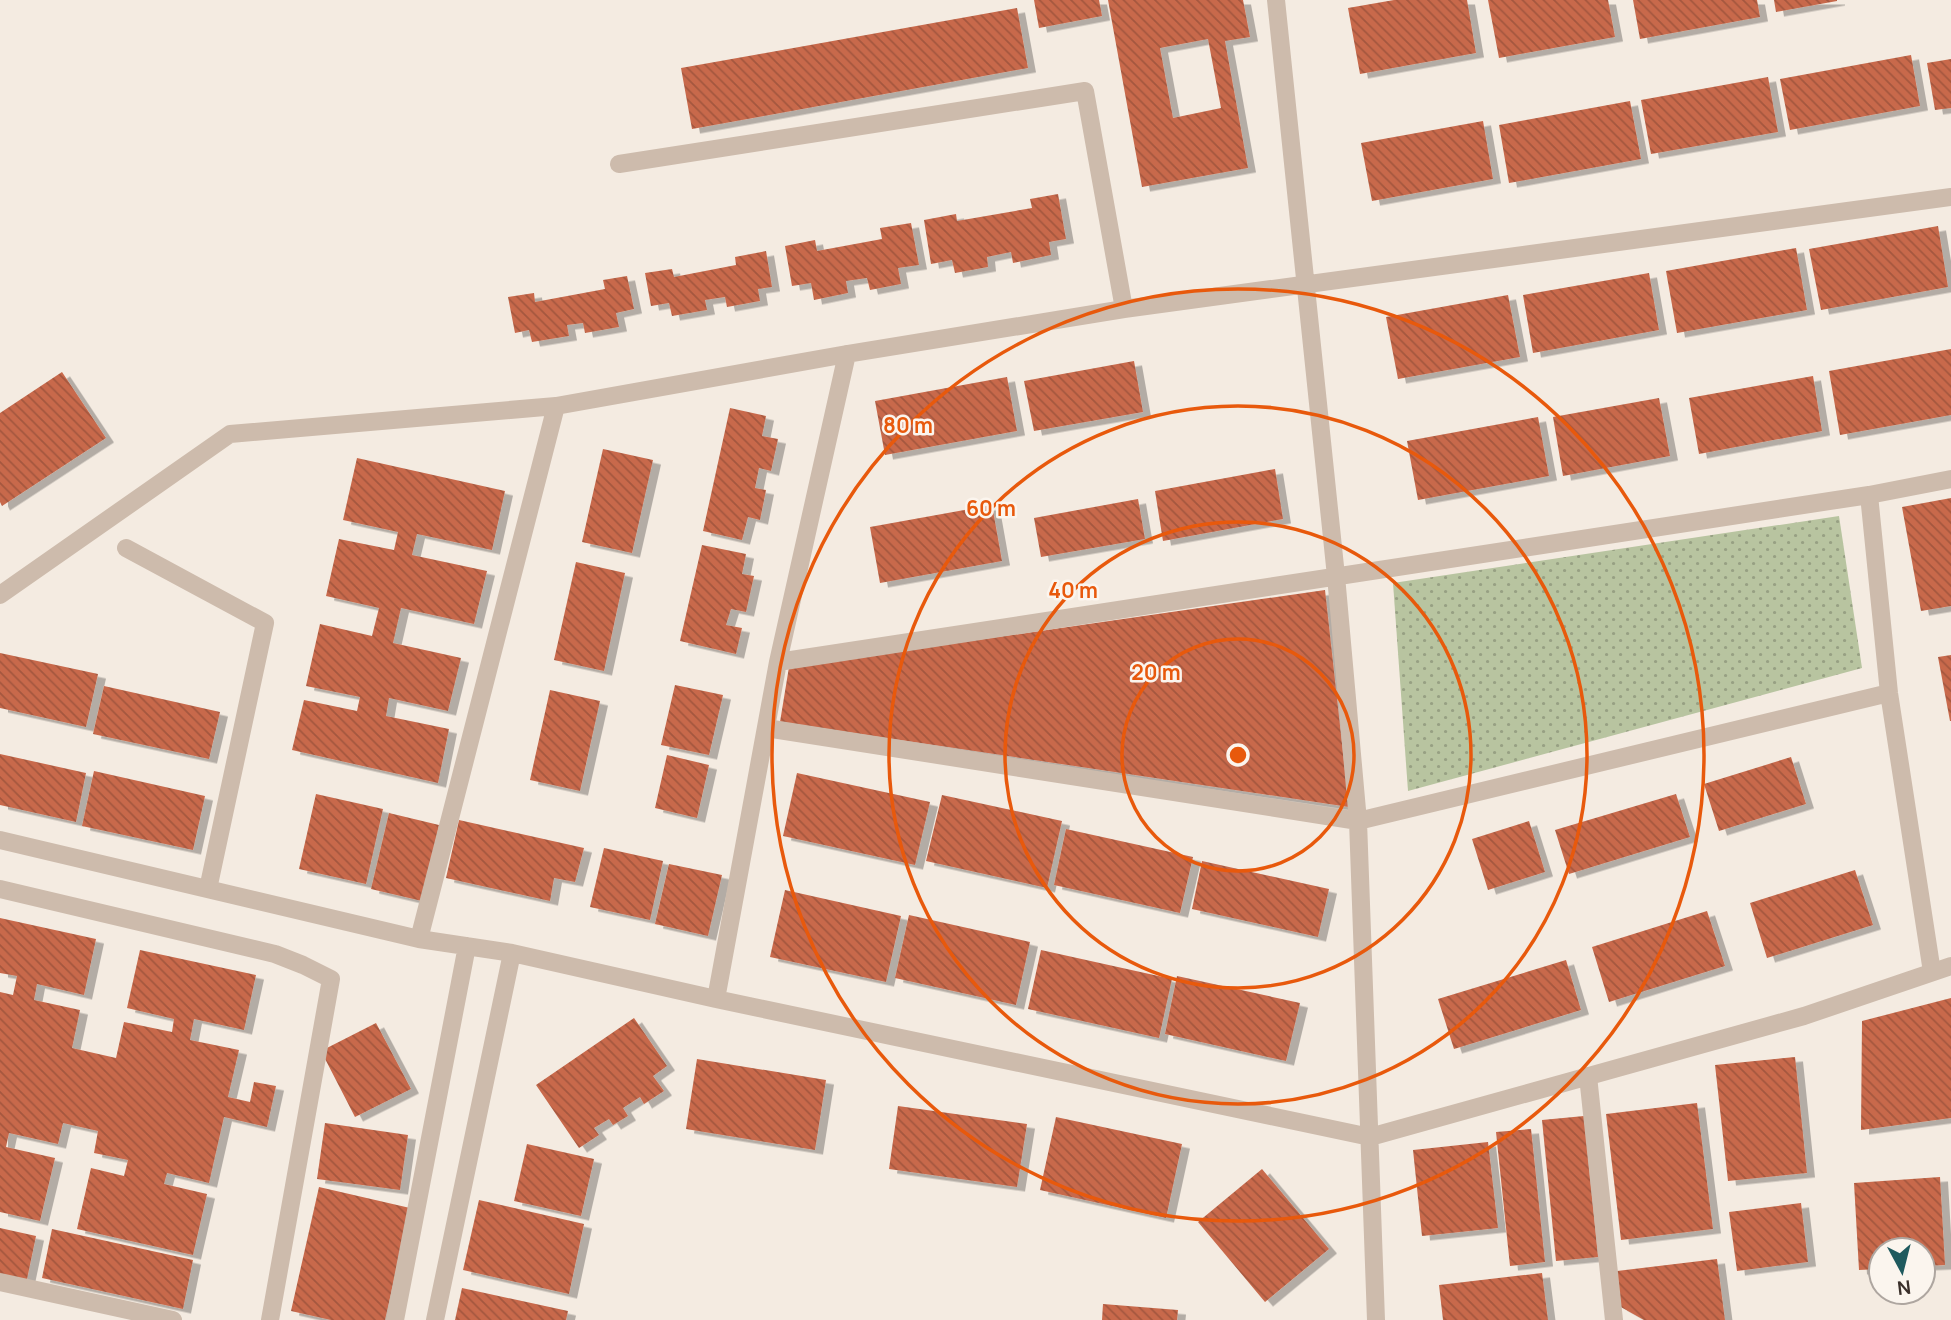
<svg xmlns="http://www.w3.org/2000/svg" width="1951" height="1320" font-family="Manrope,sans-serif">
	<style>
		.grass { fill: url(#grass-dots) }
		.building { fill: url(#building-back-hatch); fill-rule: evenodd; filter: url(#shadow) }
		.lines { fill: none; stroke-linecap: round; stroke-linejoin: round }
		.minor { stroke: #cdbbac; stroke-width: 18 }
		.ring { fill: none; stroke: #e8590c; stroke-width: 3.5 }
		.centre { fill: #e8590c; stroke: #fbf5ee; stroke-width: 3.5 }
		.ring-label { font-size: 21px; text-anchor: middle; font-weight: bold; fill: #e8590c; stroke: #fbf5ee; stroke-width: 5; stroke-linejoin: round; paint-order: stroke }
	</style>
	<defs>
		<pattern id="grass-dots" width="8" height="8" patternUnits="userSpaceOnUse" patternTransform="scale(1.75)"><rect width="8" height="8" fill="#b8c4a0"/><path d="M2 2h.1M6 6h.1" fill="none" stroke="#97a083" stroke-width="1.8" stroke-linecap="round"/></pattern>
		<pattern id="building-back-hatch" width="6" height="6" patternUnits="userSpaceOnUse" patternTransform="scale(1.75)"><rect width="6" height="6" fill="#c8694b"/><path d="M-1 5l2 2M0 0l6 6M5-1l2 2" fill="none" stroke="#a4573f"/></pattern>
		<filter id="shadow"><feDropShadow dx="8" dy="4.5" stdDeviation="0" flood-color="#0004"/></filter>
	</defs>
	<rect width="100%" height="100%" fill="#f4ebe1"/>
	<!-- grass -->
	<path class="grass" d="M1839,516l23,152 -454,123 -15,-208z"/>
	<!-- building -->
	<path class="building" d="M1034,0h65l3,16 -63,12z
		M1108,0h135l7,37 -25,4 23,127 -106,19zM1208,39l13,69 -48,10 -13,-70z
		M1394,0h73l9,53 -116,21 -12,-66z
		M1488,0h120l7,37 -116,21z
		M1633,0h124l3,17 -120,22z
		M1774,0h63v1l-61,11z
		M1017,8l11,60 -336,61 -11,-61z
		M1911,55l9,51 -130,24 -10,-51z
		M1951,59v49l-16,2 -8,-47z
		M1768,77l10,55 -127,22 -10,-54z
		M1630,101l11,58 -132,24 -10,-58z
		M1483,121l10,58 -121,22 -11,-58z
		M1058,194l8,45 -17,3 2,13 -38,8 -2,-11 -24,5 1,10 -33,6 -3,-13 -21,4 -7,-44 32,-6 1,7 75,-13 -2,-9z
		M911,223l8,42 -21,3 3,16 -31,6 -3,-12 -21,3 2,12 -34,7 -3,-17 -19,3 -7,-40 30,-6 2,11 65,-12 -2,-11z
		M1938,226l10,61 -127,23 -12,-61z
		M1796,248l11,62 -130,23 -11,-62z
		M766,251l6,36 -14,2 2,12 -33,6 -2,-10 -20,3 2,10 -35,6 -3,-13 -18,3 -6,-33 27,-4 2,8 62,-12 -1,-8z
		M1649,273l10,57 -126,23 -10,-58z
		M627,276l7,33 -18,4 3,14 -34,6 -2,-10 -16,2 2,11 -37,6 -3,-12 -14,3 -7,-36 26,-4 1,9 70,-13 -2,-9z
		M1508,295l12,62 -122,22 -12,-62z
		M1951,349v66l-111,20 -11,-64z
		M1134,361l9,51 -109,19 -10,-50z
		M62,372l44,66 -104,68 -2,-4v-89z
		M1813,376l9,55 -123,23 -10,-56z
		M1007,377l10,54 -132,24 -10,-54z
		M1659,398l11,58 -107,20 -10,-59z
		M730,408l36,8 -4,20 16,3 -7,32 -12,-3 -4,20 11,2 -6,30 -12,-3 -6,23 -39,-9z
		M1538,417l11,59 -131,24 -11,-59z
		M603,449l50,11 -21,93 -50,-11z
		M357,458l148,33 -13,59 -75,-16 -5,21 75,16 -13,53 -73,-16 -8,35 68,15 -13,53 -59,-13 -3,18 63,13 -11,54 -146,-33 12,-50 53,11 3,-14 -54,-11 14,-62 52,12 7,-28 -53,-12 13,-57 55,11 4,-18 -55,-12z
		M1275,469l8,50 -120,22 -8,-50z
		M1951,498v108l-30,5 -19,-104z
		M1138,499l7,40 -104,18 -7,-39z
		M992,505l10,56 -122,22 -10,-56z
		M702,545l44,9 -4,20 12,2 -8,36 -15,-3 -5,16 16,3 -6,26 -56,-13z
		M576,562l49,11 -21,98 -50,-11z
		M1325,590l24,217 -569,-85 9,-55z
		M0,653l98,21 -12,53 -86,-19z
		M1951,655v66h-1l-12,-64z
		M675,685l48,10 -14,60 -48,-10z
		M104,686l116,26 -11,47 -116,-25z
		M550,690l50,11 -20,90 -50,-11z
		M0,754l86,19 -10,49 -76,-17z
		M667,755l42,10 -12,53 -42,-10z
		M1791,757l15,47 -87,27 -15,-47z
		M94,771l111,25 -12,54 -111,-24z
		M797,773l133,29 -15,63 -132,-29z
		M316,794l67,15 -17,75 -67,-15z
		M1676,794l14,43 -121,37 -14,-44z
		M942,795l120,26 -15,67 -121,-27z
		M389,813l50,12 -17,76 -51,-12z
		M459,820l125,28 -9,34 -21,-4 -4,23 -104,-23z
		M1529,821l16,51 -57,18 -16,-51z
		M1066,829l127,28 -13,56 -126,-28z
		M604,848l59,13 -13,59 -60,-13z
		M1202,861l127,28 -11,48 -126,-28z
		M669,864l53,11 -14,61 -53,-12z
		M1855,870l18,55 -106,33 -17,-55z
		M785,890l116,26 -15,66 -116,-25z
		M1707,911l18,55 -116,36 -17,-55z
		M909,915l121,27 -14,63 -121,-27z
		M0,918l96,21 -12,56 -47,-11 -3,16 46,10 -8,38 44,10 8,-36 48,10 2,-13 -47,-11 13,-58 116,25 -12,55 -50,-11 -4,21 49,10 -11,47 22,5 4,-20 22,4 -9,41 -43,-10 -15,66 -42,-10 -3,11 43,10 -14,61 -116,-26 14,-61 33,8 4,-16 -34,-7 4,-22 -35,-8 -5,21 -49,-11 -3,14 49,11 -15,63 -40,-9v-220l13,3 4,-19 -17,-3z
		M1041,950l131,29 -13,59 -131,-29z
		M1566,960l15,50 -127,39 -16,-50z
		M1177,976l123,27 -14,58 -121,-27z
		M1951,998v120l-90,12 1,-109z
		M634,1018l33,48 -14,10 11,15 -20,13 -4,-7 -17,11 5,8 -15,9 -4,-6 -15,9 5,7 -20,13 -43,-63z
		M376,1023l35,66 -56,28 -34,-66z
		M1795,1057l12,116 -79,8 -13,-116z
		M697,1059l129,21 -11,70 -129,-21z
		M1697,1103l16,126 -92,11 -15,-126z
		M898,1106l129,18 -10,63 -128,-18z
		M1584,1116l14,141 -42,4 -14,-141z
		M1056,1117l126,27 -16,74 -126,-28z
		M325,1123l83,12 -8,55 -83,-11z
		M1531,1129l14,133 -35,4 -14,-134z
		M1488,1142l10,86 -76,8 -9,-86z
		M527,1144l67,15 -13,57 -67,-15z
		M1262,1169l67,80 -64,53 -67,-80z
		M1940,1177l5,88 -22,1v-16h-42v19l-22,1 -5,-87z
		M319,1187l91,21 -25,112h-54l-40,-9z
		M479,1200l105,24 -15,70 -106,-24z
		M1801,1203l7,59 -71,9 -8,-59z
		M0,1228l36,8 -10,48 -26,-6z
		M52,1229l141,31 -10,49 -141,-31z
		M1717,1259l8,61h-81l-25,-14 -2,-35z
		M1542,1273l6,47h-105l-4,-35z
		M462,1288l106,23 -2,9h-111z
		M1103,1304l75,6 -1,10h-75z"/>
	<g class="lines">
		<!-- minor -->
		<path class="minor" d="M1276,0l60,576 22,245 18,499
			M619,164l466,-73 39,218
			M1869,495l20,198 43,279
			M126,548l139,75 -57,266
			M0,595l230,-161 326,-28 291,-52 277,-45 827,-112
			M778,662l1091,-167 82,-16
			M766,728l592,93 531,-128
			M0,840l419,99 93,14 204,46 654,138 434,-121 147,-50
			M0,889l275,65 28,11 28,14 -61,341
			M419,939l137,-533
			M716,999l62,-337 69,-308
			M1588,1076l26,244
			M0,1282l173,38
			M395,1320l72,-374
			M435,1320l77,-367"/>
	</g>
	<!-- distance rings -->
	<g class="ring">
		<circle cx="1238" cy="755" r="116"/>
		<circle cx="1238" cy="755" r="233"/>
		<circle cx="1238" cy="755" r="349"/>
		<circle cx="1238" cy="755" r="466"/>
	</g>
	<circle cx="1238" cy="755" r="10" class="centre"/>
	<g class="ring-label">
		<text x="908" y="433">80 m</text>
		<text x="991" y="516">60 m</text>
		<text x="1073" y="598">40 m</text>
		<text x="1156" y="680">20 m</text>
	</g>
	<!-- north arrow -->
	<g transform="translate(1902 1271) rotate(173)"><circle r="33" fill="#fbf5ee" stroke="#aea6a0" stroke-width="2"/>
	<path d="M0-5L12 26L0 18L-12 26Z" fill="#1f5a5e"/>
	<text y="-10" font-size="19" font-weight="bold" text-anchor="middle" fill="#3b302b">N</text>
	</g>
</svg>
